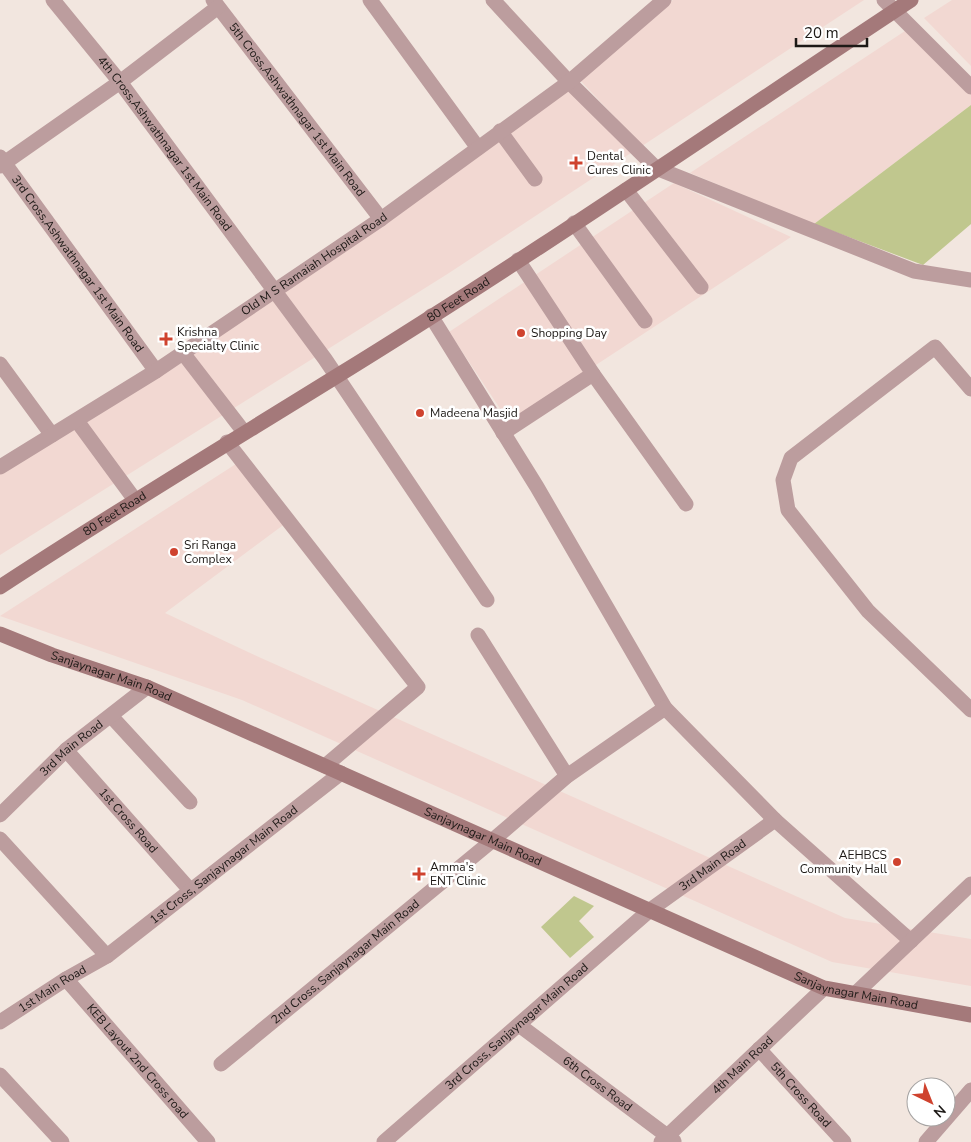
<svg xmlns="http://www.w3.org/2000/svg" width="971" height="1142" font-family="'Nunito Sans',sans-serif">
	<style>
		.commercial { fill: #f2d8d2 }
		.green { fill: #c0c78e }
		.lines { fill: none; stroke-linecap: round; stroke-linejoin: round }
		.street { stroke: #bc9d9e; stroke-width: 15 }
		.secondary { stroke: #a4797a; stroke-width: 15 }
		.poi-dot { fill: #cf422e; stroke: #fff; stroke-width: 2 }
		.labels { text-anchor: middle; stroke-width: 5; stroke-linejoin: round; paint-order: stroke }
		.street-label { font-size: 12px; fill: #1d1916; stroke: #fff }
		.poi-label { font-size: 12px; fill: #1d1916; stroke: #fff; text-anchor: start }
	</style>
	<rect width="100%" height="100%" fill="#f2e6df"/>
	<!-- commercial -->
	<path class="commercial" d="M673,0h191l-222,146 -64,-68z
		M952,0h19v66l-47,-48z
		M908,29l63,64v12l-157,119 -124,-51z
		M567,86l64,67 -182,120 -449,282v-85z
		M674,183l117,54 -282,185 -60,-90z
		M239,462l47,61 -121,90 96,45 584,260 126,21v47l-139,-24 -590,-262 -242,-84z"/>
	<!-- green -->
	<path class="green" d="M971,105v119l-48,41 -109,-41z
		M574,896l20,10 -15,15 15,16 -24,21 -29,-31z"/>
	<g class="lines">
		<!-- street -->
		<g class="street">
			<path id="s1" d="M53,0l67,82 205,277 162,241"/>
			<path id="s2" d="M213,0l168,219"/>
			<path d="M370,0l108,148"/>
			<path d="M493,0l76,82 87,86 258,103 57,9"/>
			<path d="M884,0l87,87"/>
			<path d="M500,131l35,48"/>
			<path id="s3" d="M0,157l156,214"/>
			<path d="M0,166l120,-84 98,-75"/>
			<path d="M626,190l75,97"/>
			<path d="M574,223l71,98"/>
			<path d="M431,316l106,171 128,221 110,112 136,121"/>
			<path d="M183,353l61,79"/>
			<path d="M0,364l52,71"/>
			<path d="M593,374l93,130"/>
			<path d="M971,389l-36,-42 -144,111 -8,22 5,30 80,101 103,99"/>
			<path d="M77,421l58,79"/>
			<path d="M503,433l90,-59 -75,-114"/>
			<path d="M227,442l191,245 -93,79"/>
			<path id="s4" d="M0,467l156,-96 225,-152 188,-137 95,-82"/>
			<path d="M478,635l89,141"/>
			<path d="M111,716l79,86"/>
			<path id="s5" d="M66,750l124,140"/>
			<path id="s6" d="M0,815l66,-65 81,-63"/>
			<path d="M0,839l107,117"/>
			<path id="s7" d="M66,979l142,163"/>
			<path d="M856,993l115,-109"/>
			<path id="s8" d="M0,1022l66,-43 41,-23 234,-183"/>
			<path id="s9" d="M519,1025l155,116"/>
			<path id="s10" d="M759,1049l85,93"/>
			<path id="s11" d="M221,1064l272,-224 74,-64 98,-68"/>
			<path d="M0,1075l62,67"/>
			<path id="s12" d="M384,1142l266,-232 125,-90"/>
			<path id="s13" d="M661,1142l163,-154"/>
			<path d="M926,1142l45,-52"/>
		</g>
		<!-- secondary -->
		<g class="secondary">
			<path id="s14" d="M0,587c111,-73 224,-141 337,-211 195,-120 383,-250 574,-376"/>
			<path id="s15" d="M0,634l52,21 95,32 677,301 147,27"/>
		</g>
	</g>
	<!-- markers -->
	<g class="poi-dot">
		<path d="M573.5 155.5h5v5h5v5h-5v5h-5v-5h-5v-5h5z"/>
		<circle cx="521" cy="333" r="5"/>
		<path d="M163.5 331.5h5v5h5v5h-5v5h-5v-5h-5v-5h5z"/>
		<circle cx="420" cy="413" r="5"/>
		<circle cx="174" cy="552" r="5"/>
		<circle cx="897" cy="862" r="5"/>
		<path d="M416.5 866.5h5v5h5v5h-5v5h-5v-5h-5v-5h5z"/>
	</g>
	<g class="labels">
		<!-- street labels -->
		<g class="street-label">
			<text dy="4" stroke="none"><textPath href="#s2" startOffset="138">5th Cross,Ashwathnagar 1st Main Road</textPath></text>
			<text dy="4" stroke="none"><textPath href="#s1" startOffset="182">4th Cross,Ashwathnagar 1st Main Road</textPath></text>
			<text dy="4" stroke="none"><textPath href="#s3" startOffset="132">3rd Cross,Ashwathnagar 1st Main Road</textPath></text>
			<text dy="4" stroke="none"><textPath href="#s4" startOffset="374">Old M S Ramaiah Hospital Road</textPath></text>
			<text dy="4" stroke="none"><textPath href="#s14" startOffset="541">80 Feet Road</textPath></text>
			<text dy="4" stroke="none"><textPath href="#s14" startOffset="136">80 Feet Road</textPath></text>
			<text dy="4" stroke="none"><textPath href="#s15" startOffset="119">Sanjaynagar Main Road</textPath></text>
			<text dy="4" stroke="none"><textPath href="#s6" startOffset="98">3rd Main Road</textPath></text>
			<text dy="4" stroke="none"><textPath href="#s5" startOffset="94">1st Cross Road</textPath></text>
			<text dy="4" stroke="none"><textPath href="#s15" startOffset="524">Sanjaynagar Main Road</textPath></text>
			<text dy="4" stroke="none"><textPath href="#s8" startOffset="274">1st Cross, Sanjaynagar Main Road</textPath></text>
			<text dy="4" stroke="none"><textPath href="#s12" startOffset="430">3rd Main Road</textPath></text>
			<text dy="4" stroke="none"><textPath href="#s11" startOffset="161">2nd Cross, Sanjaynagar Main Road</textPath></text>
			<text dy="4" stroke="none"><textPath href="#s8" startOffset="62">1st Main Road</textPath></text>
			<text dy="4" stroke="none"><textPath href="#s15" startOffset="929">Sanjaynagar Main Road</textPath></text>
			<text dy="4" stroke="none"><textPath href="#s12" startOffset="176">3rd Cross, Sanjaynagar Main Road</textPath></text>
			<text dy="4" stroke="none"><textPath href="#s7" startOffset="109">KEB Layout 2nd Cross road</textPath></text>
			<text dy="4" stroke="none"><textPath href="#s13" startOffset="112">4th Main Road</textPath></text>
			<text dy="4" stroke="none"><textPath href="#s9" startOffset="98">6th Cross Road</textPath></text>
			<text dy="4" stroke="none"><textPath href="#s10" startOffset="62">5th Cross Road</textPath></text>
		</g>
		<!-- poi labels -->
		<g class="poi-label">
			<text x="587" y="160">Dental<tspan x="587" dy="14">Cures Clinic</tspan></text>
			<text x="177" y="336">Krishna<tspan x="177" dy="14">Specialty Clinic</tspan></text>
			<text x="531" y="337">Shopping Day</text>
			<text x="430" y="417">Madeena Masjid</text>
			<text x="184" y="549">Sri Ranga<tspan x="184" dy="14">Complex</tspan></text>
			<text x="887" y="859" text-anchor="end">AEHBCS<tspan x="887" dy="14">Community Hall</tspan></text>
			<text x="430" y="871">Amma's<tspan x="430" dy="14">ENT Clinic</tspan></text>
		</g>
	</g>
	<!-- north arrow -->
	<g transform="translate(931 1102) rotate(137)"><circle r="24" fill="#ffffff" stroke="#a5a3a2"/>
	<path d="M0-4L9 19L0 12L-9 19Z" fill="#cf422e"/>
	<text y="-8" font-size="14" font-weight="bold" text-anchor="middle" fill="#1d1916">N</text>
	</g>
	<!-- scale -->
	<path d="M796 38v8h71v-8" fill="none" stroke="#1d1916" stroke-width="2.5"/>
	<text x="804" y="38" font-size="15" fill="#1d1916" stroke="#ffffff" stroke-width="4" paint-order="stroke">20 m</text>
</svg>
